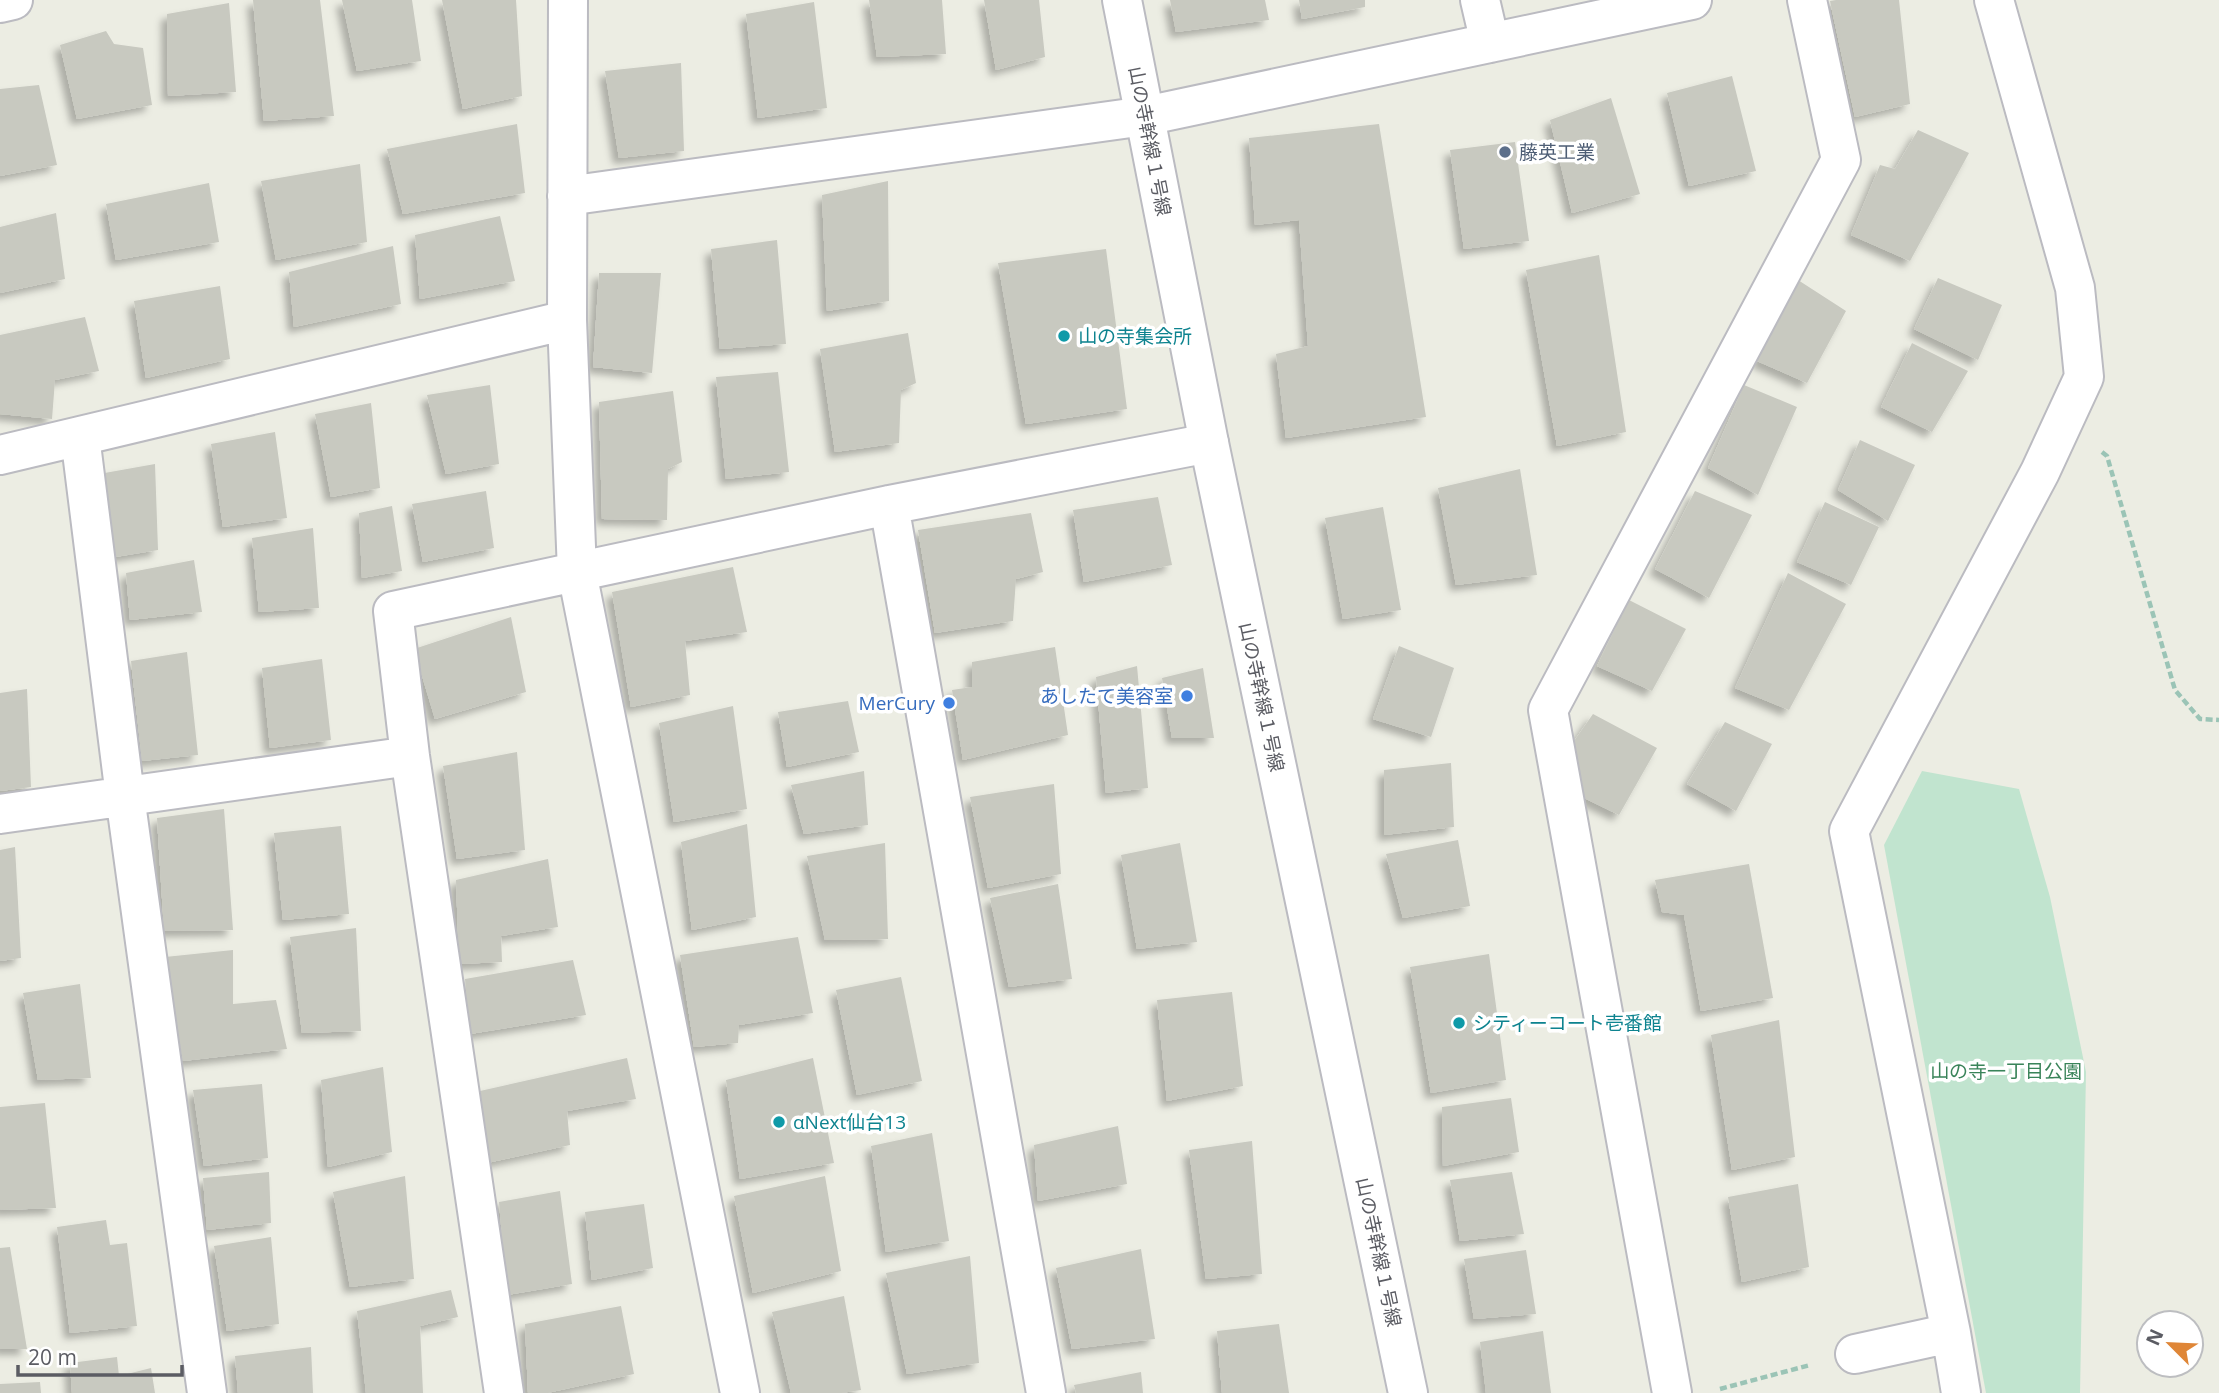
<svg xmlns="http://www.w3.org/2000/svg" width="2219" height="1393" font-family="'Open Sans','Noto Sans JP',sans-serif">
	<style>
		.green { fill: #c1e4cf }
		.building { fill: #c8c9c0; filter: url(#shadow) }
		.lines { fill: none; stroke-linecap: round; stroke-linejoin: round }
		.minor-casing { stroke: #bbbbc1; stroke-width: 42 }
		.tertiary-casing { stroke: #bbbbc1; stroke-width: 42 }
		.path { stroke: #9bc4b6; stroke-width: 4.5; stroke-dasharray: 7 3.5; stroke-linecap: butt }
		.minor { stroke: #fff; stroke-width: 38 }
		.tertiary { stroke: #fff; stroke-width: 38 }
		.service-dot { fill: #5c6f8a; stroke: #fff; stroke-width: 2.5 }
		.culture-dot { fill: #0f9aa8; stroke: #fff; stroke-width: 2.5 }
		.shop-dot { fill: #3f7fe0; stroke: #fff; stroke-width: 2.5 }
		.labels { text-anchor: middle; stroke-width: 7; stroke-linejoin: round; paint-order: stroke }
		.street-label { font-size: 19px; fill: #5b5c63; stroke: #fff }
		.service-label { font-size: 19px; fill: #4e5e75; stroke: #fff; text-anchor: start }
		.culture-label { font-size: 19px; fill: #0d838f; stroke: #fff; text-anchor: start }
		.shop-label { font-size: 19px; fill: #366cbe; stroke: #fff; text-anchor: end }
		.park-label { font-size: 19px; fill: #3a845a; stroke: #fff }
	</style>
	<defs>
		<filter id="shadow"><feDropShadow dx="-6" dy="6" stdDeviation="3.5" flood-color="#0004"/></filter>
	</defs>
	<rect width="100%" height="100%" fill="#ecede3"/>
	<!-- green -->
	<path class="green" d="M1922,771l97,18 31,108 36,175 -6,321h-94l-102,-548z"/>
	<!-- building -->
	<path class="building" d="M253,0h67l14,116 -70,5z
		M342,0h70l9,61 -64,10z
		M442,0h74l6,96 -59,13z
		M869,0h73l4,54 -69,3z
		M984,0h55l6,57 -49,13z
		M1170,0h95l4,20 -93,12z
		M1299,0h66v7l-63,12z
		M1836,0h63l11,104 -55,13 -25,-116z
		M814,2l13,106 -69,10 -12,-104z
		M229,3l7,89 -68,4 -1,-82z
		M106,31l8,13 29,4 9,57 -75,14 -17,-74z
		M681,63l3,88 -65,7 -14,-87z
		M1732,76l24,95 -67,15 -22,-93z
		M39,85l18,80 -57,11v-87z
		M1611,98l29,96 -68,19 -22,-93z
		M517,124l8,69 -122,21 -16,-65z
		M1379,124l47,293 -140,21 -10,-84 32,-8 -9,-126 -44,5 -6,-87z
		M1918,130l51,23 -59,108 -59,-26 29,-70 15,4z
		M1515,142l14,99 -65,8 -14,-99z
		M360,164l7,78 -91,18 -15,-79z
		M888,181l1,120 -62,10 -5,-116z
		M209,183l10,59 -103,18 -10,-56z
		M56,213l9,66 -65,14v-66z
		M500,216l15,65 -95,18 -5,-64z
		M777,240l9,104 -66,5 -9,-100z
		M393,246l8,58 -107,23 -5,-55z
		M1106,249l21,160 -101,15 -28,-161z
		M1599,255l27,177 -69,14 -31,-176z
		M599,273h62l-9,100 -59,-6z
		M1938,278l64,27 -24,55 -64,-31z
		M1798,280l48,31 -39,72 -50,-22z
		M220,286l10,73 -84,19 -12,-77z
		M85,317l14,54 -44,9 -3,39 -52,-5v-79z
		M908,333l8,50 -15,7 -2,53 -64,9 -15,-103z
		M1912,343l56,28 -36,61 -51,-25z
		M778,372l11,100 -63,7 -10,-102z
		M490,385l9,79 -53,10 -19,-79z
		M1744,385l53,22 -39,88 -50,-27z
		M673,391l9,71 -14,7 -1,51 -65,-1 -3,-117z
		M371,403l9,85 -49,9 -16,-83z
		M275,432l12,86 -64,9 -12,-83z
		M1860,440l55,25 -27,56 -50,-31z
		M155,464l3,86 -49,8 -10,-84z
		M1520,469l17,106 -81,10 -18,-97z
		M486,491l8,57 -71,14 -11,-58z
		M1695,491l57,24 -43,83 -54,-29z
		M1158,497l14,68 -88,17 -11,-72z
		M1825,502l54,25 -28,58 -54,-23z
		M392,506l10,65 -40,7 -3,-65z
		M1383,507l18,103 -58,9 -18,-101z
		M1031,513l12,59 -27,7 -3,42 -78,12 -17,-103z
		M313,528l6,80 -60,4 -7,-74z
		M194,560l8,52 -72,8 -4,-47z
		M733,567l14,65 -62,9 5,54 -59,12 -19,-115z
		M1788,573l58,31 -57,106 -54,-22z
		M1629,600l57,29 -34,62 -55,-25z
		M511,617l15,75 -91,27 -21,-70z
		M1399,646l55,22 -23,69 -58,-18z
		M1055,647l13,88 -105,25 -11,-70 20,-3v-25z
		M187,652l11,103 -56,6 -11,-100z
		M322,659l9,81 -61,8 -8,-80z
		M1137,666l11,122 -42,5 -10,-116z
		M1203,668l11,70h-42l-10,-60z
		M27,689l4,98 -31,4v-98z
		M848,701l11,51 -72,15 -9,-55z
		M733,706l14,103 -73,13 -15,-99z
		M1593,714l64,34 -38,67 -43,-21 -11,-40z
		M1725,722l47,22 -36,67 -49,-27z
		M517,752l8,98 -68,9 -14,-93z
		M1451,763l3,64 -70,8v-65z
		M864,771l4,54 -64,9 -13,-49z
		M1054,784l7,90 -73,14 -18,-91z
		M224,809l9,121 -69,1 -7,-113z
		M747,824l9,93 -64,13 -11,-88z
		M341,826l8,88 -66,6 -9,-87z
		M1458,840l12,66 -67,12 -17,-64z
		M885,843l3,96 -63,1 -18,-84z
		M1180,843l17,99 -60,7 -16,-94z
		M15,847l6,111 -21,3v-111z
		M548,859l10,68 -57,9 1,26 -43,2 -3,-84z
		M1749,864l24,134 -72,13 -17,-96 -22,-3 -7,-32z
		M1058,884l14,95 -63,8 -19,-89z
		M356,928l5,103 -59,2 -12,-96z
		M798,937l15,76 -74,12 -1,18 -44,4 -14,-92z
		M233,950v54l43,-4 11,49 -104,12 -18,-104z
		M1489,954l17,126 -75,13 -21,-126z
		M573,960l13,55 -116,19 -5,-55z
		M901,977l21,104 -65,14 -21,-105z
		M80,984l11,94 -53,2 -15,-87z
		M1232,992l11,94 -76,15 -10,-101z
		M1779,1020l16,137 -63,13 -21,-135z
		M627,1058l9,41 -69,12 3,34 -83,18 -7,-72z
		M813,1058l21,105 -94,16 -14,-99z
		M383,1067l9,85 -64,15 -7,-87z
		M262,1084l6,74 -64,8 -11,-76z
		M1511,1098l8,54 -76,14 -1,-59z
		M45,1103l11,105 -56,2v-103z
		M1118,1126l9,58 -89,17 -4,-56z
		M932,1133l17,108 -63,11 -15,-106z
		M1252,1141l10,133 -56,5 -17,-129z
		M269,1172l2,51 -64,7 -4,-52z
		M1512,1172l12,62 -64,7 -10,-61z
		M405,1176l9,103 -64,8 -17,-95z
		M825,1176l16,95 -88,22 -19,-97z
		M1798,1184l11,83 -67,15 -14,-85z
		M560,1191l12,93 -65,11 -8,-93z
		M644,1204l9,64 -61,12 -7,-68z
		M106,1220l4,25 17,-2 10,83 -67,7 -13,-106z
		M271,1237l8,87 -52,7 -13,-85z
		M10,1247l17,102h-27v-101z
		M1141,1249l14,90 -83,10 -16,-81z
		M1526,1250l10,64 -62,5 -10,-60z
		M970,1256l9,107 -72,11 -21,-101z
		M451,1290l7,27 -38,9 3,67h-57l-9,-82z
		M844,1296l17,94 -20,3h-50l-19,-81z
		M621,1306l13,68 -87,19h-19l-3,-69z
		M1279,1324l10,69h-67l-5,-62z
		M1543,1331l8,62h-65l-6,-51z
		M311,1347l2,46h-75l-3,-37z
		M117,1357l2,19 32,-8 4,25h-83l-2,-30z
		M1141,1372l2,21h-67l-2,-8z
		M40,1382l1,11h-41v-9z"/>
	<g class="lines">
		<defs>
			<path id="minor" d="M568,0l-1,320 10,252 163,821
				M1480,0l10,43
				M0,3l13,-3
				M567,196l578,-80 547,-116
				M80,436l45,360 82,597
				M0,455l567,-135
				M889,505l157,888
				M0,814l410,-58
				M1855,1354l96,-21
				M504,1393l-94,-637 -17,-145 496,-106 320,-62
				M1672,1393l-124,-683 293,-550 -34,-160
				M1961,1393l-10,-60 -102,-502 191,-359 44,-95 -9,-89 -81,-288"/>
			<path id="tertiary" d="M1122,0l87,443 199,950"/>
		</defs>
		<!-- minor casing -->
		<use href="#minor" class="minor-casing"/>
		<!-- tertiary casing -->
		<use href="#tertiary" class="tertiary-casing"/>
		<!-- path -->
		<path class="path" d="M2102,452l5,4 68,234 25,29 19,1
			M1720,1389l90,-24"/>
		<!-- minor -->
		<use href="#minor" class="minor"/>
		<!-- tertiary -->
		<use href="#tertiary" class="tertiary"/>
	</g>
	<!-- markers -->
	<circle class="service-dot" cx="1505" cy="152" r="7"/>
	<g class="culture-dot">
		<circle cx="1064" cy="336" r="7"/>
		<circle cx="1459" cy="1023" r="7"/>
		<circle cx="779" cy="1122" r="7"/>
	</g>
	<g class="shop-dot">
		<circle cx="1187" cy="696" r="7"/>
		<circle cx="949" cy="703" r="7"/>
	</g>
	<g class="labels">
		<!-- street labels -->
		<g class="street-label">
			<text transform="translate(1150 141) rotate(79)" y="7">山の寺幹線１号線</text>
			<text transform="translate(1262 697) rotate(78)" y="7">山の寺幹線１号線</text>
			<text transform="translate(1379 1252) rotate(78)" y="7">山の寺幹線１号線</text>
		</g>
		<!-- service labels -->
		<g class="service-label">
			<text x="1519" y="159">藤英工業</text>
		</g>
		<!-- culture labels -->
		<g class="culture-label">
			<text x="1078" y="343">山の寺集会所</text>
			<text x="1473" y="1030">シティーコート壱番館</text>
			<text x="793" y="1129">αNext仙台13</text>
		</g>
		<!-- shop labels -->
		<g class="shop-label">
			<text x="1173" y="703">あしたて美容室</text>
			<text x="935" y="710">MerCury</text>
		</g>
		<!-- park labels -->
		<g class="park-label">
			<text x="2006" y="1078">山の寺一丁目公園</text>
		</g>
	</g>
	<!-- north arrow -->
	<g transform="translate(2170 1344) rotate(294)"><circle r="33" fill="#ffffff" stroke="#bdbec1" stroke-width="2"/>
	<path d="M0-5L12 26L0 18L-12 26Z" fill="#df8637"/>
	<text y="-10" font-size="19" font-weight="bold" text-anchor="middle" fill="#5b5c63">N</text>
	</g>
	<!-- scale -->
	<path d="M18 1365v10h164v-10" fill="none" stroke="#5b5c63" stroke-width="3.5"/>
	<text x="28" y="1365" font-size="21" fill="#5b5c63" stroke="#ffffff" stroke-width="5" paint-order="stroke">20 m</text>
</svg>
